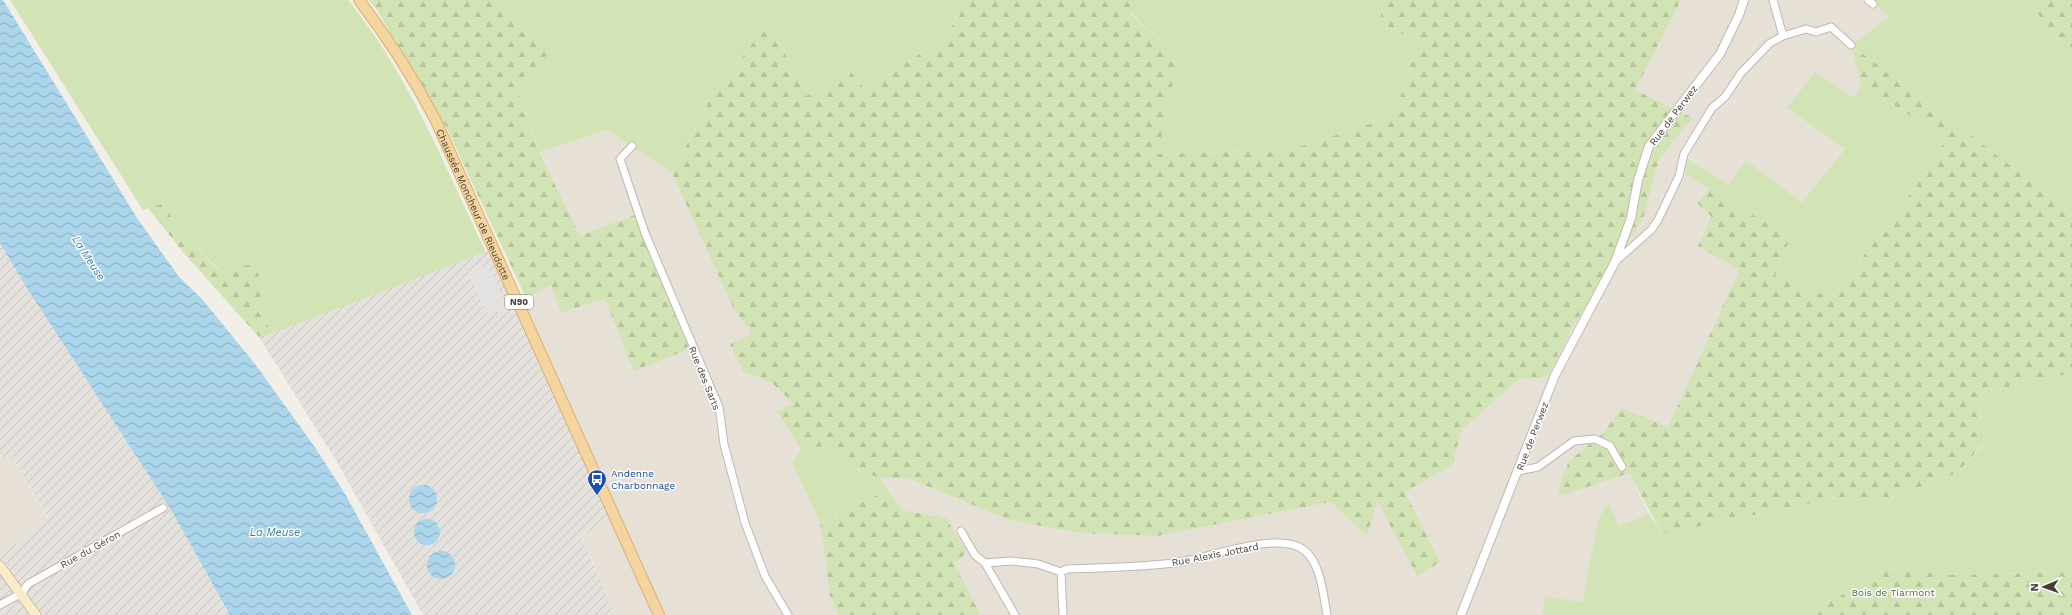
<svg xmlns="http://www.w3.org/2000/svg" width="2072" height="615" font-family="'Work Sans',sans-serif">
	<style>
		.residential { fill: #e6e0d7 }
		.industrial { fill: url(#industrial-furrows) }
		.green { fill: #d2e3b5 }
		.forest { fill: url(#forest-firs) }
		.parking { fill: #e4e2e0 }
		.water { fill: url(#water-waves) }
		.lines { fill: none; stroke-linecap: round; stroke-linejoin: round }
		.minor-casing { stroke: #c0b8af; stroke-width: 9 }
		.tertiary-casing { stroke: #c0b8af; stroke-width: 10 }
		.secondary-casing { stroke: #cebd9c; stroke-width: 11 }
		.primary-casing { stroke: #d9b170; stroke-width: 12 }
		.minor { stroke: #fff; stroke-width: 7 }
		.tertiary { stroke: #fff; stroke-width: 8 }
		.secondary { stroke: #faebcb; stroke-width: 9 }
		.primary { stroke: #f5d59f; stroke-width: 10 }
		.labels { text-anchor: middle; stroke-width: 3; stroke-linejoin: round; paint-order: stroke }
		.shield { fill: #fff; stroke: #7d7973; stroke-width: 1 }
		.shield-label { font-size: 9px; font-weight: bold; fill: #453f37 }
		.street-label { font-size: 10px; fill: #453f37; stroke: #fff }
		.transit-label { font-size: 10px; fill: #164399; stroke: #fff; text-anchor: start }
		.park-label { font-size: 10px; fill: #4e7230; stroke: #fff }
		.water-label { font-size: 11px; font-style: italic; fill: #387ca0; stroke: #fff }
	</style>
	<defs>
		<pattern id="industrial-furrows" width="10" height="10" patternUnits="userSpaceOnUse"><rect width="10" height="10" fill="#e5e1dd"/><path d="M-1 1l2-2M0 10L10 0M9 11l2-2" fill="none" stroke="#c6c2be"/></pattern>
		<pattern id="forest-firs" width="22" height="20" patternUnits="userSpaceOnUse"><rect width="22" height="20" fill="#d2e3b5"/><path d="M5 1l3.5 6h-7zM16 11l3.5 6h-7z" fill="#b6c49c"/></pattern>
		<pattern id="water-waves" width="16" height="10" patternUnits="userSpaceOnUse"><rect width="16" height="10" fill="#aad5ea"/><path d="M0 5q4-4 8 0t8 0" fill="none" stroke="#8caebe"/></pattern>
	</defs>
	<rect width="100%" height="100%" fill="#f2efe8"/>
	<!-- residential -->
	<path class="residential" d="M1681,0h190l18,17 -38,28 10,40 -7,13 -67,10 58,41 -43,53 -56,-42 -17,24 -41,-24 -3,14 24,14 -12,15 14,12 -13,31 41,24 -71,157 -46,-19 -20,26 -33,27 -5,34 65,-22 20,41 -31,12 -10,-23 -27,99 -35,-6 -3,19h-562l-27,-52 -8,-45 -44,-8 -22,-32h27l102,42 69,13 79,3 174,-34 46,-1 40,74 23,-13 -35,-70 48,-27 8,-34 57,-51 30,-3 25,-51 70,-107 16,-60 34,-41 -58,-28z
		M607,130l65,43 80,161 -9,38 28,10 24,22 -19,7 25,37 -9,15 28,59 10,74 8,19h-223l-34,-80 33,-20 -96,-214 33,-16 10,28 44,-14 28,-84 -53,22 -40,-85z
		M10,454l39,66 -49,36v-97z"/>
	<!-- industrial -->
	<path class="industrial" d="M0,236l170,272 60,107h-230v-59l49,-37 -39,-65 -10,5z
		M494,247l120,268 -33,21 34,79h-192l-85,-151 -79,-127 227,-85z"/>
	<!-- green -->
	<path class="green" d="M10,0h338c60,73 97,167 138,252l-213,81 -18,-26 7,-15 -43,-22 -43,-43 -12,-24 -21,7z
		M501,0h464l-18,36 -82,54 -17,-22 -41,28 -38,-73 -55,69 -42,81 -65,-43 -67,22 -24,-68z
		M1131,0h233l18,2 -2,21 38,18 -24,75 -104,34 -133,4 21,-96 -47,-45z
		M1871,0h157l44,60v154l-101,-79 -120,-90 38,-28z
		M1815,72l39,26 7,-13 85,53 -10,21 -104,139 -57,-22 15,-38 -105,-64 3,-14 41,24 17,-24 56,42 43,-53 -58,-41z
		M2072,373v199l-124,3 -61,-7 -19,14 -66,33h-259l2,-19 37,6 17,-84 10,-16 9,24 31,-12 13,20 174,-36 45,3 76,-28 27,-29 -5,-51z
		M831,447l30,25 19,6 8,12 -68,32 -28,-59 9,-15z"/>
	<!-- forest -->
	<path class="forest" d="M369,0h132l46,55 -31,29 24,69 40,83 54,-21 55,134 -55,22 -29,-72 -44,14 -10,-28 -25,13 -80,-171 -69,-117z
		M965,0h166v14l47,44 -20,96 132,-4 104,-34 24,-75 -38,-18 2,-21 -18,-2h317l-46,90 58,28 -34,41 -16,60 -70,107 -25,51 -30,3 -57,51 -8,34 -48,27 35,70 -23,14 -40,-75 -10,35 -36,-34 -174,34 -79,-3 -69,-13 -102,-42h-27l-19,-6 -30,-25 -30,1 -25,-37 18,-7 -23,-22 -28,-10 -13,-28 22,-10 -19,-27 -61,-134 42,-81 55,-69 38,73 41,-28 17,22 82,-54z
		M2028,0h44v60z
		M1851,45l120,90 101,79v159l-93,20 5,50 -27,30 -76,28 -45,-3 -174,36 -33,-61 -65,22 -7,-2 12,-32 33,-27 20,-26 46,19 71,-157 -41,-24 13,-30 -14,-13 12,-15 81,50 -15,38 57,22 104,-139 10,-21 -85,-53z
		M164,203l12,24 42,43 38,-6 6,28 -7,15 18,26 -14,4 -77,-86 -34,-43z
		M888,490l14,20 44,8 21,35 -13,10 27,52h-143l-8,-19 -10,-74z
		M1887,568l61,7 124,-3v43h-270l66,-33z"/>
	<!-- parking -->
	<path class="parking" d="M481,266l10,4 17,38 -20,8 -20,-44z"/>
	<!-- water -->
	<path class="water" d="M0,0h3l134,218 42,59 23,22 53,65 59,82 30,46 68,123h-182l-60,-107 -145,-223 -25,-42z
		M409 499a14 14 0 1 1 28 0a14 14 0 1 1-28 0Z
		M414 532a13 13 0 1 1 26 0a13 13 0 1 1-26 0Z
		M427 565a14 14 0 1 1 28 0a14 14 0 1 1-28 0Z"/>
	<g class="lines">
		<defs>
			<path id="minor" d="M1773,0l10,36
				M1868,0l5,4
				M632,146l-12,13 25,74 74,174 5,37 21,79 20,53 23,39
				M1615,262l36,-32 7,-10 21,-44 5,-22 28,-46 13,-11 16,-24 29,-30 13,-7 23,-7 10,3 15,-5 20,18
				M1518,471l20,-4 36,-26 21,-2 15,7 12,21
				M961,531l14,24 10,8 26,-2 27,3 23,8 6,-3c36,-1 72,-2 107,-6 33,-4 95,-30 125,-16 22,11 24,47 28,68
				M985,563l30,52
				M1061,572l2,43
				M0,605l22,-12 6,-9 135,-76"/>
			<path id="tertiary" d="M1461,615l94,-240 60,-113 16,-44 7,-38 11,-34 71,-92 19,-39 5,-15"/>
			<path id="secondary" d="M0,566l36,49"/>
			<g id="primary">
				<path id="s1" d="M359,0c29,38 54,77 76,119l224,496"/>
			</g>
		</defs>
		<!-- minor casing -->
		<use href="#minor" class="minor-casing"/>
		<!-- tertiary casing -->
		<use href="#tertiary" class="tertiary-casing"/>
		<!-- secondary casing -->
		<use href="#secondary" class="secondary-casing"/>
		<!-- primary casing -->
		<use href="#primary" class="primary-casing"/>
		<!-- minor -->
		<use href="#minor" class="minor"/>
		<!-- tertiary -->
		<use href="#tertiary" class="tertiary"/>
		<!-- secondary -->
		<use href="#secondary" class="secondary"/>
		<!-- primary -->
		<use href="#primary" class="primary"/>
	</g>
	<!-- icons -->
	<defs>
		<symbol id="bus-pin" viewBox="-11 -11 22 30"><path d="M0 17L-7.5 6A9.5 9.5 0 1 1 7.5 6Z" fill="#1a4fb4" stroke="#fff"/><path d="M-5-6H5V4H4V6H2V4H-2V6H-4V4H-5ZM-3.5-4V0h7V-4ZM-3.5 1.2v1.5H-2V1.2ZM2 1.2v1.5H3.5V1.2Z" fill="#fff"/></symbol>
	</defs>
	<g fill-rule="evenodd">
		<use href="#bus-pin" x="586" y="468" width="22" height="30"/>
	</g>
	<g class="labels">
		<!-- shield labels -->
		<rect class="shield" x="505" y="295" width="28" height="14" rx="3"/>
		<g class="shield-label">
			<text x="519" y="305">N90</text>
		</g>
		<!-- street labels -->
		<g class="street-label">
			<text transform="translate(1673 115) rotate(-53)" y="4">Rue de Perwez</text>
			<text dy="4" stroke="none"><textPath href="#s1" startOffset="235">Chaussée Moncheur de Rieudotte</textPath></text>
			<text transform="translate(705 378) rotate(68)" y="4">Rue des Sarts</text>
			<text transform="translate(1532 436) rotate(-69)" y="4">Rue de Perwez</text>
			<text transform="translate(90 549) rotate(-29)" y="4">Rue du Géron</text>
			<text transform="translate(1215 554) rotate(-11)" y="4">Rue Alexis Jottard</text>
		</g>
		<!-- transit labels -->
		<g class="transit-label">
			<text x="611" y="477">Andenne<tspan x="611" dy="12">Charbonnage</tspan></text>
		</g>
		<!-- park labels -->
		<g class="park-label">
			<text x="1893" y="596">Bois de Tiarmont</text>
		</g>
		<!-- water labels -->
		<g class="water-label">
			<text transform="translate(89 258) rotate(57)" y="4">La Meuse</text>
			<text x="275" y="536">La Meuse</text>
		</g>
	</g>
	<!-- north arrow -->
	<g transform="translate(2044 587) rotate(268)" stroke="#ffffff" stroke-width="3" paint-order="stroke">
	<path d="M0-3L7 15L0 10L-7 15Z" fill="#453f37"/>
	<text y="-6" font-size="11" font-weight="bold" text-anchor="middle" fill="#453f37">N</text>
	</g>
</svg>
